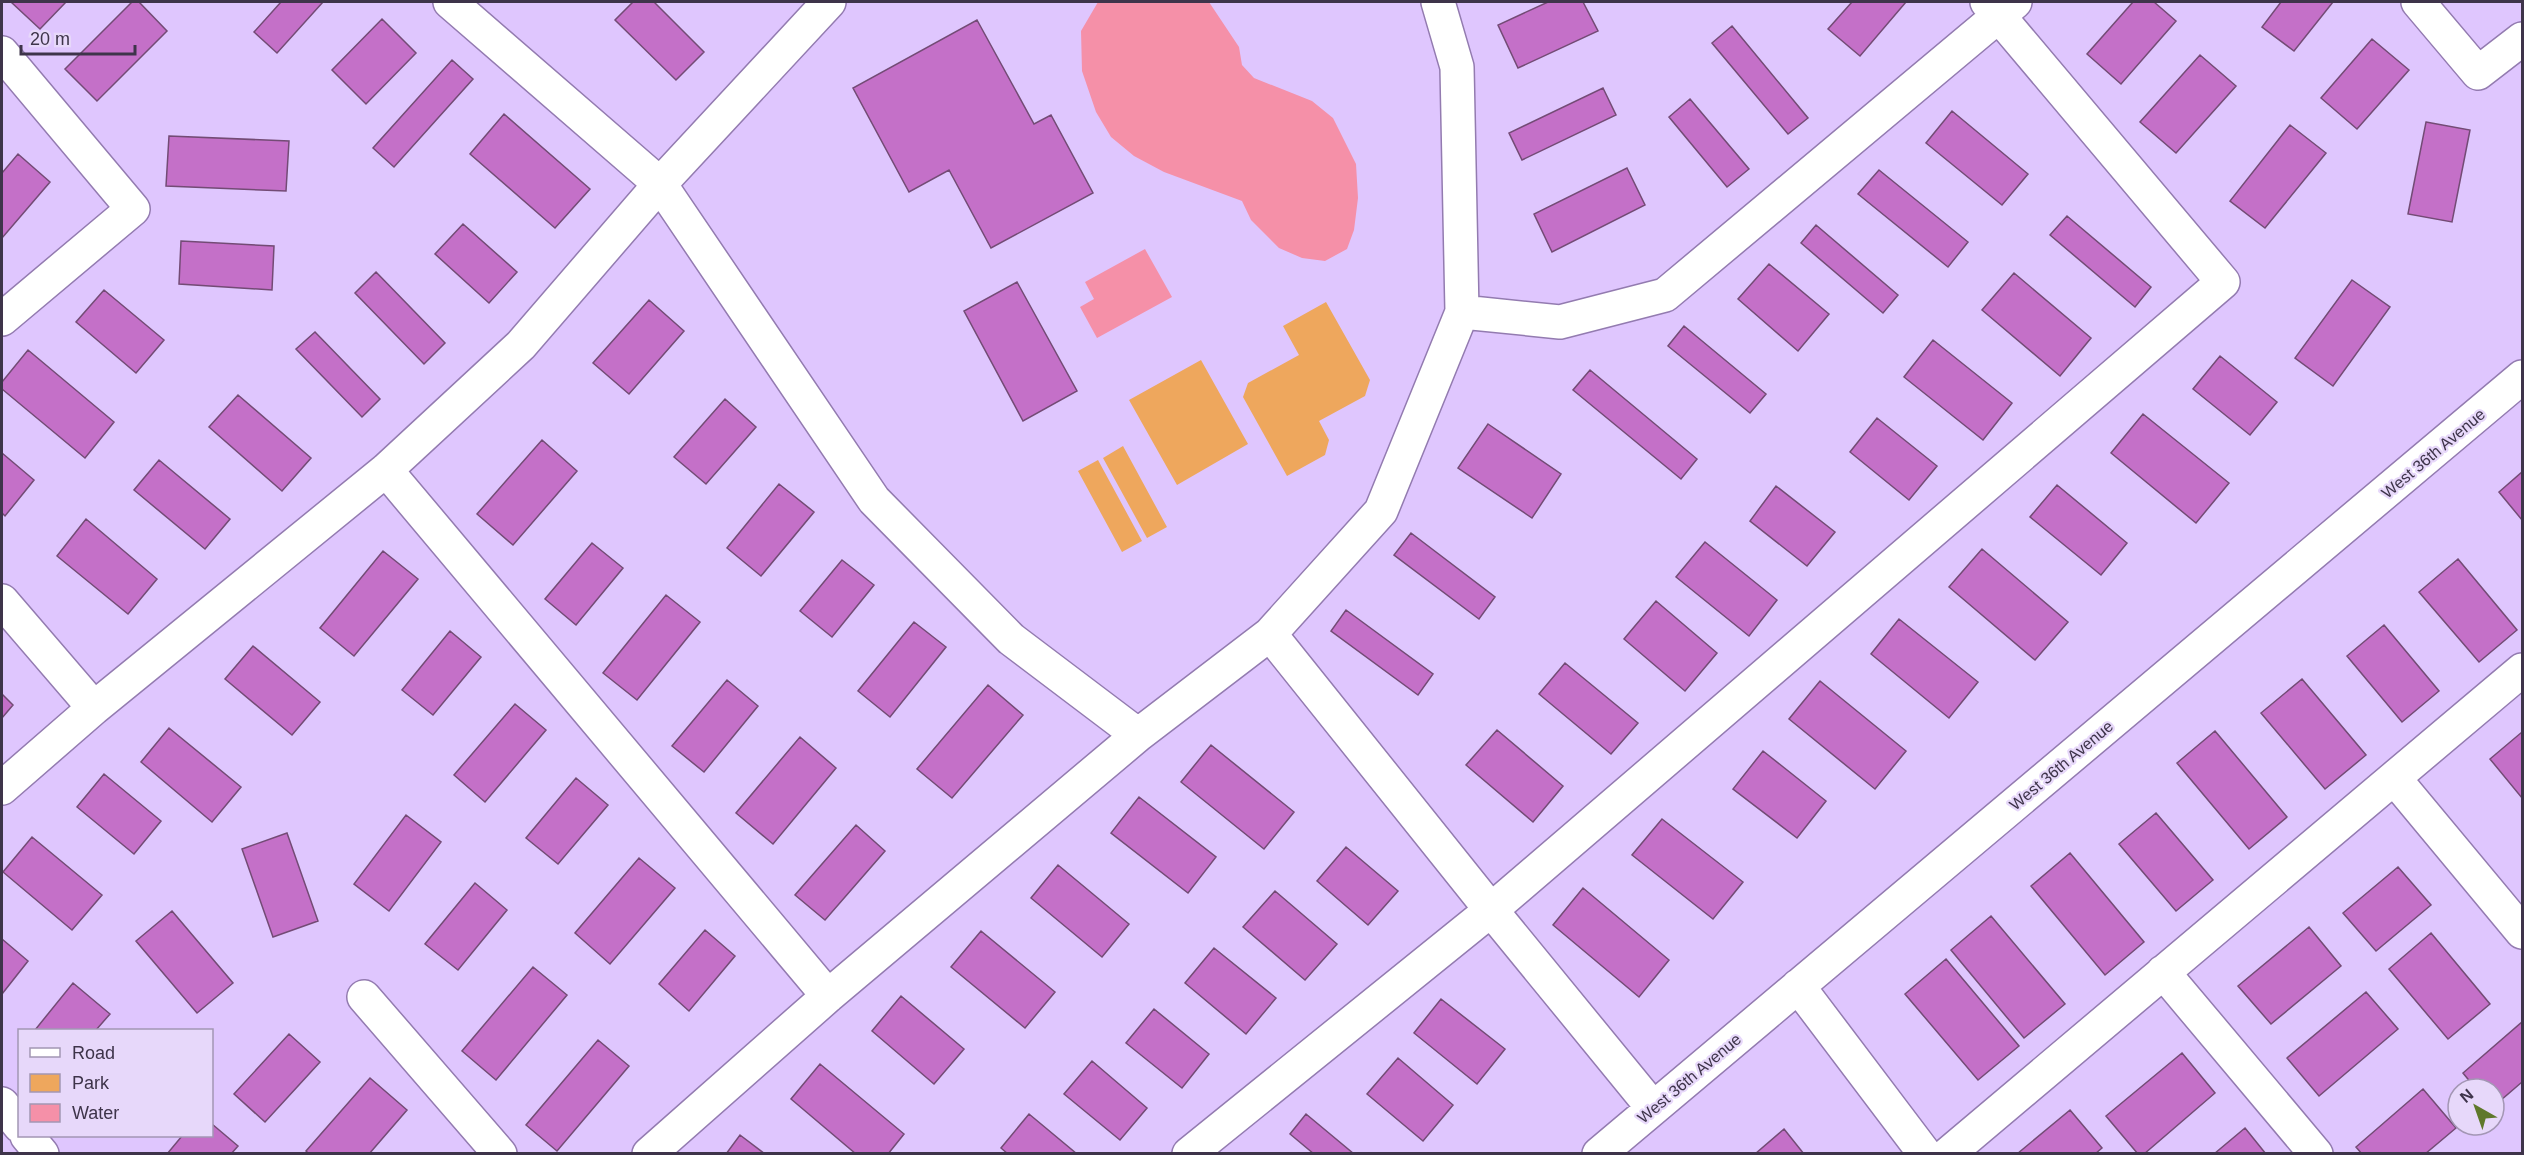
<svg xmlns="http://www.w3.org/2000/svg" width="2524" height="1155" font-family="Helvetica,sans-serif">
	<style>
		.green { fill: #eea75d }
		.water { fill: #f590a8 }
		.building { fill: #c470c8; stroke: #734b75; stroke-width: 1.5 }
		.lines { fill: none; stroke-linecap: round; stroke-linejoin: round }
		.minor-casing { stroke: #937bb0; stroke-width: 36 }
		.minor { stroke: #fff; stroke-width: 33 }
		.labels { text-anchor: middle; stroke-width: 4.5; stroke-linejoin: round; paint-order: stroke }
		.street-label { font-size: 16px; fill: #3e344a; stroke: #e7d8fa }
	</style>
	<rect width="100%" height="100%" fill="#dfc6fe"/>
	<!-- green -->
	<path class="green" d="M1326,302l44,78 -5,16 -46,25 10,19 -4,15 -38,21 -44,-79 5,-14 51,-28 -16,-29z
		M1201,360l47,84 -71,41 -48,-85z
		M1123,446l44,81 -20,11 -44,-80z
		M1098,460l44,81 -20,11 -44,-81z"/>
	<!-- water -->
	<path class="water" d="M1098,2h111l30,45 3,18 12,13 58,23 21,17 23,46 2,34 -4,32 -7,19 -22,12 -23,-3 -23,-10 -28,-28 -9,-19 -78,-29 -30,-16 -23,-19 -15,-25 -14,-41 -1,-40z
		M1145,249l27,48 -75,41 -17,-31 14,-8 -9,-17z"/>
	<!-- building -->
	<path class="building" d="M11,2h55l-26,27z
		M132,2h7l28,29 -70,70 -32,-32z
		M281,2h42l-46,51 -23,-21z
		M633,2h21l50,50 -28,28 -61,-60z
		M1548,2h35l15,29 -80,37 -20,-43z
		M1852,2h54l-46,54 -32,-27z
		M2133,2h21l22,19 -55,63 -34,-30z
		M2281,2h52l-39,49 -32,-24z
		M382,19l34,34 -50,51 -34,-34z
		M977,20l57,104 17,-9 42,78 -102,55 -42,-78 -40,22 -56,-104z
		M1732,26l76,92 -20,16 -76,-91z
		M2372,39l37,31 -52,59 -36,-31z
		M2200,55l36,31 -60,67 -36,-31z
		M452,60l21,19 -79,88 -21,-19z
		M1603,88l13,27 -94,45 -13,-27z
		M1690,99l59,70 -22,18 -58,-70z
		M1952,111l76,63 -26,31 -76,-62z
		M504,114l86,75 -35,39 -85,-74z
		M2426,122l44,8 -18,92 -44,-8z
		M2290,125l36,28 -61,75 -35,-27z
		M169,136l120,5 -3,50 -120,-5z
		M18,154l32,28 -48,56v-65z
		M1627,168l18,37 -93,47 -18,-38z
		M1879,170l89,72 -20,25 -90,-73z
		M2067,216l84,71 -16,20 -85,-72z
		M463,224l54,48 -28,31 -54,-49z
		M1816,225l82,70 -15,18 -82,-70z
		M181,241l93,5 -2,44 -93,-6z
		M1769,264l60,50 -31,37 -60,-52z
		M376,272l69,71 -21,21 -69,-71z
		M2014,273l77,65 -31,38 -78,-66z
		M2352,280l38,27 -57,79 -38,-28z
		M1017,282l60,109 -54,30 -59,-110z
		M104,290l60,50 -28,33 -60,-51z
		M649,300l35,31 -55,63 -36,-31z
		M1684,326l82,68 -16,19 -82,-67z
		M315,332l65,67 -18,18 -66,-68z
		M1933,340l79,63 -29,37 -79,-63z
		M28,350l86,72 -29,36 -83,-69v-7z
		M2220,356l57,46 -27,33 -57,-46z
		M1590,370l107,89 -16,20 -108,-89z
		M238,395l73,63 -29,33 -73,-64z
		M725,399l31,28 -50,57 -32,-27z
		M2143,414l86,69 -33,40 -85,-70z
		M1877,418l60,48 -28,34 -59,-48z
		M1488,424l73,50 -29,44 -74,-50z
		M542,440l35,31 -64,74 -36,-31z
		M2,453l32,27 -29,36 -3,-3z
		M159,460l71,59 -25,30 -71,-59z
		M2522,472v48l-23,-28z
		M779,484l35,28 -53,64 -34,-28z
		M2057,485l70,58 -26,32 -71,-58z
		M1776,486l59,46 -28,34 -57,-45z
		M86,519l71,60 -29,35 -71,-58z
		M1411,533l84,64 -16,22 -85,-64z
		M1705,542l72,58 -28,36 -73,-59z
		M592,543l31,25 -47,57 -31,-26z
		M1982,549l86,73 -33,38 -86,-73z
		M383,551l35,28 -64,77 -34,-28z
		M2458,559l59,71 -38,32 -60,-70z
		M842,560l32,25 -42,52 -32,-26z
		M666,595l34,27 -63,78 -34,-27z
		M1656,601l61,52 -32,38 -61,-52z
		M1346,610l87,64 -15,21 -87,-64z
		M1899,619l79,63 -29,36 -78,-64z
		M914,622l32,25 -56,70 -32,-26z
		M2384,625l55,66 -37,31 -55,-66z
		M450,631l31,26 -48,58 -31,-25z
		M253,646l67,56 -28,33 -67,-56z
		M1565,663l73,60 -27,31 -72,-60z
		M2302,679l64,76 -41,34 -64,-76z
		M727,680l31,26 -54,66 -32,-26z
		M1820,681l86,70 -31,38 -86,-70z
		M988,685l35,30 -71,83 -35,-29z
		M2,694l11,11 -11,13z
		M515,704l31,26 -61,72 -31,-27z
		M169,728l72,59 -29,35 -71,-60z
		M1497,730l66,56 -30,36 -67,-57z
		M2215,731l72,86 -38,32 -72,-86z
		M2522,732v66l-32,-39z
		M800,737l36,31 -63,76 -37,-31z
		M1211,745l83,67 -30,37 -83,-67z
		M1763,751l63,50 -29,37 -64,-49z
		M104,774l57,47 -27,33 -57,-47z
		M576,778l32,27 -50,59 -32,-26z
		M1139,797l77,60 -28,36 -77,-60z
		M2156,813l57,67 -37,31 -57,-67z
		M406,815l35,27 -52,69 -35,-27z
		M1662,819l81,63 -30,37 -81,-64z
		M856,825l29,26 -60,69 -30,-25z
		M287,833l31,88 -45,16 -31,-88z
		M32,837l70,58 -30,35 -69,-58z
		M1346,847l52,44 -30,34 -51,-44z
		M2070,853l74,89 -39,33 -74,-89z
		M639,858l36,30 -65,76 -35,-31z
		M1058,865l71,59 -27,33 -71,-59z
		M2398,867l33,38 -55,46 -33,-38z
		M475,883l32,27 -49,60 -33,-26z
		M1583,888l86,72 -30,37 -86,-72z
		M1275,891l62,53 -32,36 -62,-53z
		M172,911l61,72 -36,30 -61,-72z
		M1991,916l74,88 -41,34 -73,-88z
		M2309,927l32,39 -70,58 -33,-38z
		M705,930l30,26 -46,55 -30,-27z
		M981,931l74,61 -30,36 -74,-61z
		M2431,933l59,71 -42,35 -59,-70z
		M2,939l26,22 -26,33z
		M1214,948l62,50 -30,36 -61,-51z
		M1946,959l73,87 -41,34 -73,-86z
		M533,967l34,28 -71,85 -34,-29z
		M73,983l37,31 -14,16h-61z
		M2366,992l32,37 -79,67 -32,-38z
		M901,996l63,53 -30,35 -62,-53z
		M1441,999l64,50 -28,35 -63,-51z
		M1154,1009l55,45 -27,34 -56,-45z
		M2522,1022v60l-28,24v-17h-18l-13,-16z
		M289,1034l31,28 -55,60 -31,-28z
		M598,1040l31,26 -72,85 -31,-26z
		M2182,1053l33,40 -71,61h-6l-32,-38z
		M1398,1058l55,47 -30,36 -56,-47z
		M1092,1061l55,47 -27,32 -56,-46z
		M820,1064l84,70 -16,20h-32l-65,-55z
		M370,1078l37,32 -38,44h-60l-3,-3z
		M2423,1089l33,39 -31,26h-63l-6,-7z
		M2070,1110l32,38 -7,6h-78z
		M1029,1114l48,40h-69l-7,-6z
		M1306,1114l48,40h-40l-24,-20z
		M212,1124l26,22 -7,8h-64l15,-18h30z
		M2245,1128l21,26h-52z
		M1784,1129l20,25h-49z
		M740,1135l25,19h-39z"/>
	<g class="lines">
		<defs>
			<path id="minor" d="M450,2l210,182 214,316 137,139 127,96
				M2418,2l60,71 44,-34
				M2,53l131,156 -131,110
				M1462,312l98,10 105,-27 350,-293
				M386,470l442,526
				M2,601l92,107
				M1270,634l221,276 162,198
				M2394,778l128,154
				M2,788l92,-80 292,-238 135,-125 139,-161 169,-182
				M2163,972l153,182
				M1798,986l127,168
				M364,997l136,157
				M2,1104l18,22
				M27,1136l15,18
				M649,1154l179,-158 310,-261 132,-101 111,-123 81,-199 -5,-245 -19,-65
				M1189,1154l302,-244 732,-628 -236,-280
				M1599,1154l923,-777
				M1948,1154l574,-484"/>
		</defs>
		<!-- minor casing -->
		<use href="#minor" class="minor-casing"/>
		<!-- minor -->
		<use href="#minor" class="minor"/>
	</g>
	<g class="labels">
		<!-- street labels -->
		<g class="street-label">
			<text transform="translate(2433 453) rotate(-40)" y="6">West 36th Avenue</text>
			<text transform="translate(2061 765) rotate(-40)" y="6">West 36th Avenue</text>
			<text transform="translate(1689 1078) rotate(-40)" y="6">West 36th Avenue</text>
		</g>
	</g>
	<!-- border -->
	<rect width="2524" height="1155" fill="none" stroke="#3e344a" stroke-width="6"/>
	<!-- legend -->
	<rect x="18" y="1029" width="195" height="108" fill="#e7d8fa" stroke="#a396b4" stroke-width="1.5"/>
	<rect x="30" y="1048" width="30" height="9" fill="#ffffff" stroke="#a396b4" stroke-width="1.5"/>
	<text x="72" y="1059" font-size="18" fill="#3e344a">Road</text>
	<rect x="30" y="1074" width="30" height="18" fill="#eea75d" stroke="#a396b4" stroke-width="1.5"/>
	<text x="72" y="1089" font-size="18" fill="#3e344a">Park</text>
	<rect x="30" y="1104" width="30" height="18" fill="#f590a8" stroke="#a396b4" stroke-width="1.5"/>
	<text x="72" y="1119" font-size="18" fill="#3e344a">Water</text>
	<!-- north arrow -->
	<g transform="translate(2476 1107) rotate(320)"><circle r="28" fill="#e7d8fa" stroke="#a396b4" stroke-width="1.5"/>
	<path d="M0-4.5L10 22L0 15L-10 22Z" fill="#5f782b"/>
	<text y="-9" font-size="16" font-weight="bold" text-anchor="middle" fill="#3e344a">N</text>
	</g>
	<!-- scale -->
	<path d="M21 45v9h114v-9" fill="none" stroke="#3e344a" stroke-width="3"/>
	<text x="30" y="45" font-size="18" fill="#3e344a" stroke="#e7d8fa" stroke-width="4.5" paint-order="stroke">20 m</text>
</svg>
